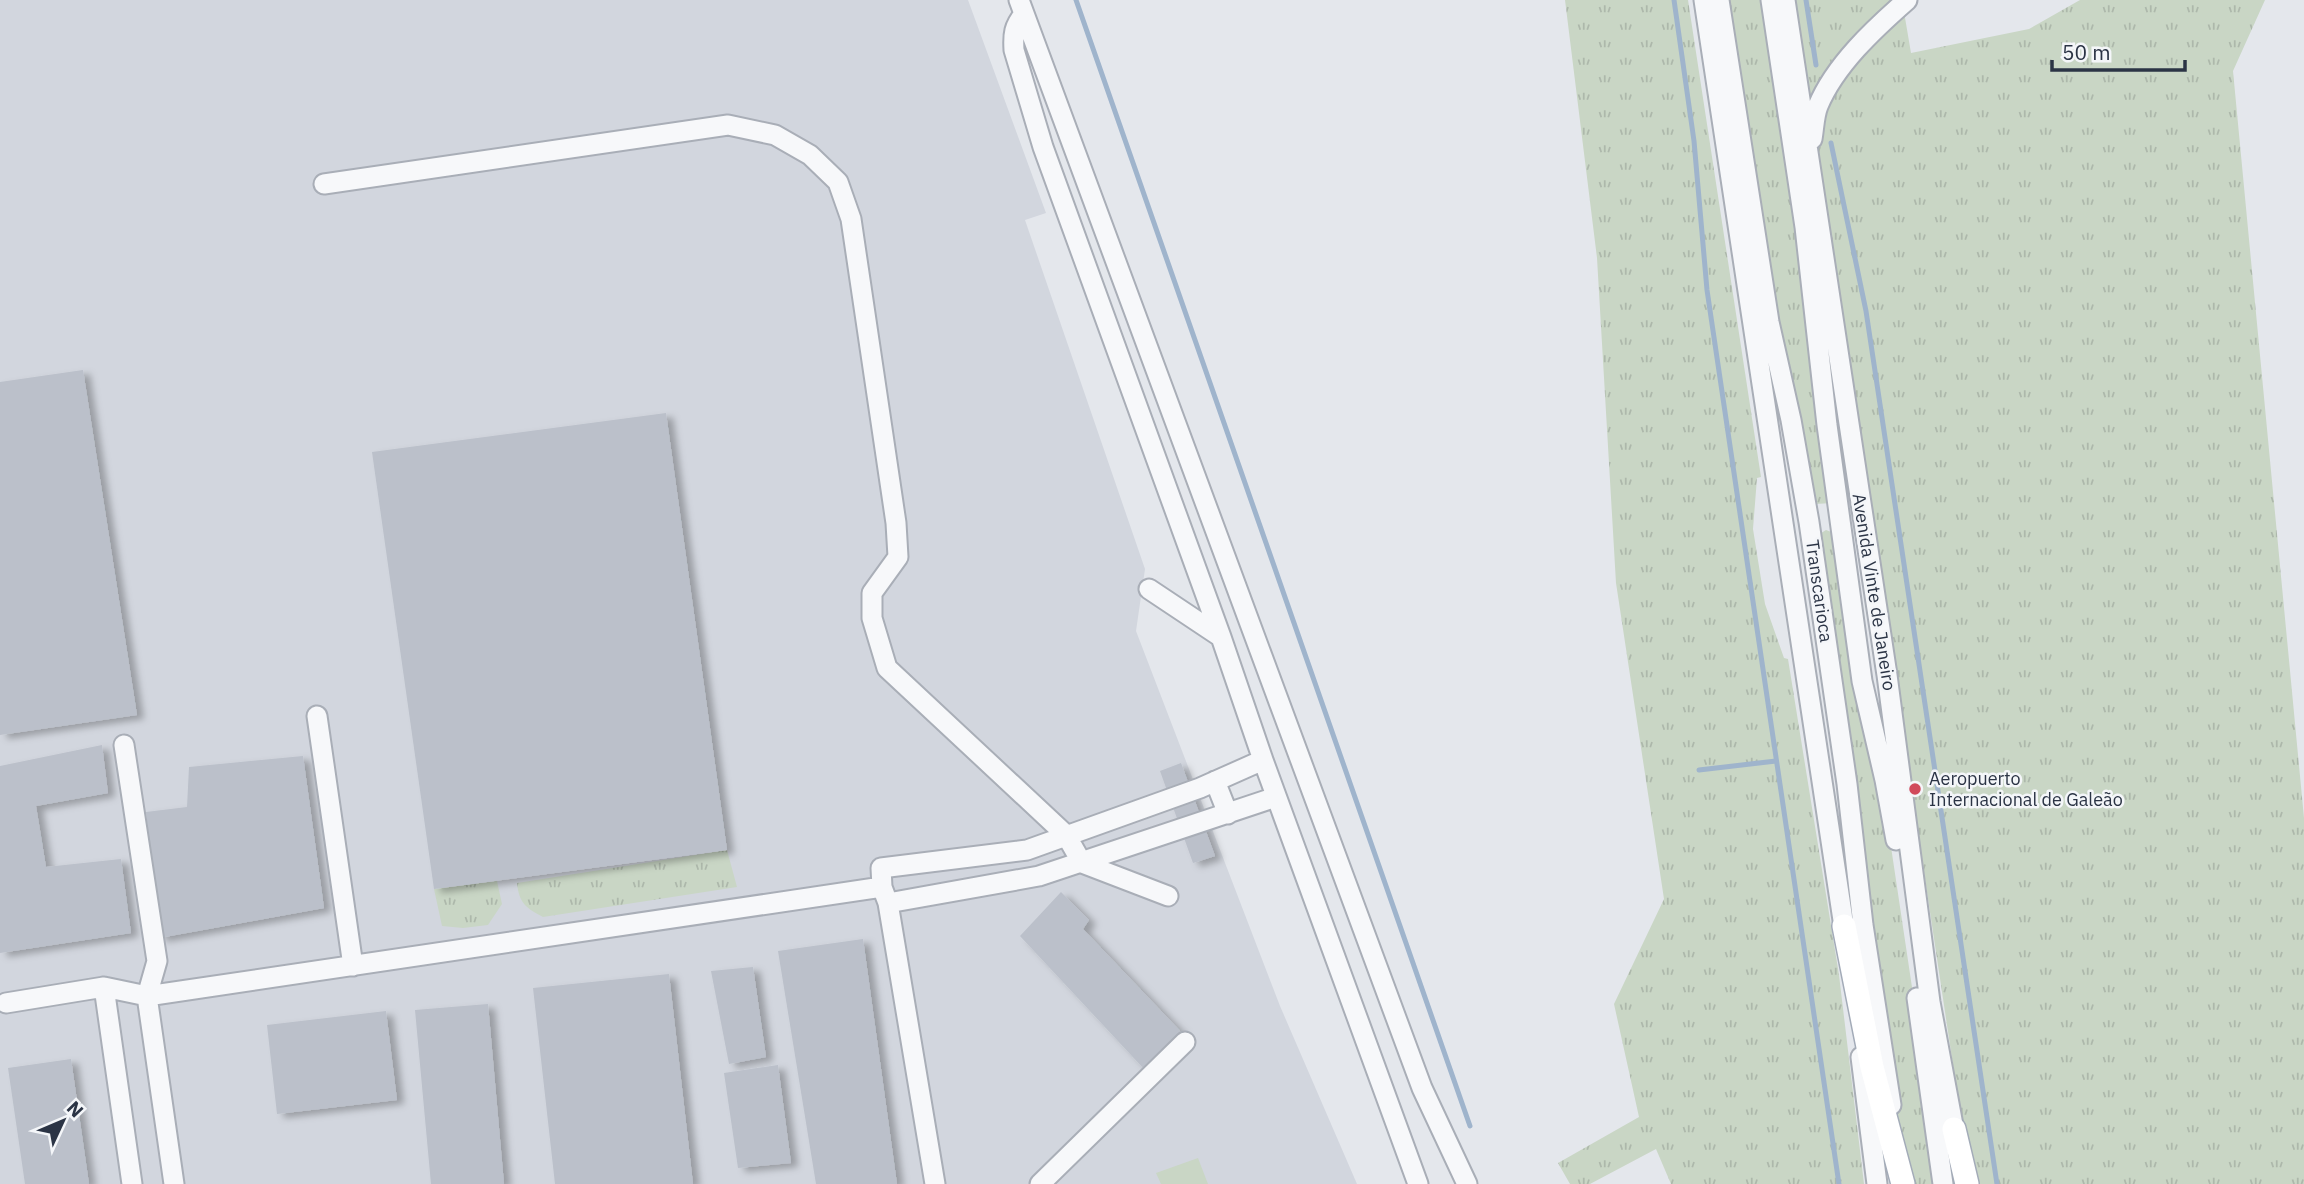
<svg xmlns="http://www.w3.org/2000/svg" width="2304" height="1184" font-family="'IBM Plex Sans',sans-serif">
	<style>
		.built { fill: #d2d6de }
		.grass { fill: url(#grass-tufts) }
		.pitch { fill: #c9d6c5 }
		.lines { fill: none; stroke-linecap: round; stroke-linejoin: round }
		.stream { stroke: #9fb4cc; stroke-width: 5 }
		.building { fill: #bbc0ca; filter: url(#shadow) }
		.minor-casing { stroke: #a9aeb7; stroke-width: 23 }
		.major-casing { stroke: #a3abb8; stroke-width: 26 }
		.minor { stroke: #f7f8fa; stroke-width: 19 }
		.major { stroke: #fff; stroke-width: 23 }
		.poi-dot { fill: #d1495b; stroke: #f4f6f9; stroke-width: 2.5 }
		.labels { text-anchor: middle; stroke-width: 5; stroke-linejoin: round; paint-order: stroke }
		.street-label { font-size: 18px; fill: #2b3445; stroke: #f4f6f9 }
		.poi-label { font-size: 18px; fill: #2b3445; stroke: #f4f6f9; text-anchor: start }
	</style>
	<defs>
		<pattern id="grass-tufts" width="24" height="20" patternUnits="userSpaceOnUse" patternTransform="scale(1.75)"><rect width="24" height="20" fill="#c9d6c5"/><path d="M3 7l-1-3M5 7V3M7 7l1-3M15 17l-1-3M17 17v-4M19 17l1-3" fill="none" stroke="#adb8ab"/></pattern>
		<filter id="shadow"><feDropShadow dx="7" dy="4" stdDeviation="3.5" flood-color="#0004"/></filter>
	</defs>
	<rect width="100%" height="100%" fill="#e4e7ec"/>
	<!-- built -->
	<path class="built" d="M0,0h968l78,213 -21,7 120,349 -9,62 144,375 77,178h-1357z"/>
	<!-- grass -->
	<path class="grass" d="M1565,0h123l73,477 -4,1 -4,51 12,75 19,54 4,1 51,316 25,209h-193l-15,-35 -66,35h-20l-12,-21 81,-46 -25,-113 50,-105 -48,-316 -19,-325z
		M1724,0h42l67,503 -18,1 -40,-177z
		M1793,0h109l9,53 118,-24 51,-29h185l-32,71 71,747v366h-331l-14,-79z
		M1826,530l8,3 53,287 29,194 21,170h-29l-7,-30 -83,-619z
		M727,850l10,37 -194,30c-17,-9 -24,-14 -26,-34z
		M497,881l5,23 -14,21 -25,3 -21,-2 -8,-37z"/>
	<!-- pitch -->
	<path class="pitch" d="M1198,1158l10,26h-47l-5,-11z"/>
	<g class="lines">
		<!-- stream -->
		<path class="stream" d="M1076,0l394,1126
			M1674,0l20,141 13,149 132,894
			M1806,0l10,65
			M1831,143l35,168 131,873
			M1699,770l77,-9"/>
	</g>
	<!-- building -->
	<path class="building" d="M83,370l54,345 -137,20v-353z
		M666,413l61,437 -293,39 -62,-437z
		M102,745l6,48 -72,13 10,61 75,-8 10,74 -131,20v-187z
		M303,756l21,152 -165,30 -13,-126 41,-5 2,-40z
		M1181,763l34,93 -22,7 -33,-92z
		M1061,892l28,28 -6,9 99,104 -37,37 -125,-134z
		M863,939l34,245h-81l-38,-233z
		M753,967l13,90 -37,7 -18,-93z
		M669,974l24,210h-138l-22,-196z
		M488,1004l16,180h-73l-16,-174z
		M386,1011l11,89 -120,14 -10,-89z
		M71,1059l18,125h-64l-17,-116z
		M778,1065l13,98 -53,5 -14,-95z"/>
	<g class="lines">
		<defs>
			<path id="minor" d="M1019,0l403,1088 45,96
				M1704,0l142,940
				M1719,0l50,322 22,98 18,102 38,262 16,141 28,180
				M1771,0l34,227 22,198 35,256 23,99 11,60
				M1785,0l102,675 43,327 26,139
				M1024,14c-10,12 -11,20 -10,36l29,97 178,490 42,123 155,424
				M1812,139c2,-11 2,-23 6,-33 17,-41 56,-77 89,-106
				M324,184l404,-59 47,10 35,20 28,27 13,37 45,304 2,34 -26,36v25l15,50 179,167 16,28 86,33
				M1149,589l72,48
				M317,716l36,250
				M124,745l33,216 -10,35 27,188
				M1215,781l13,33
				M888,903l151,-27 237,-79
				M104,987l28,197
				M1917,998l26,186
				M6,1003l98,-16 43,9 735,-109
				M1861,1057l16,127
				M935,1184l-47,-281 -6,-16 -1,-19 146,-18 173,-62 63,-28
				M1040,1184l145,-142"/>
			<path id="major" d="M1844,926l28,141 31,117
				M1954,1129l13,55"/>
		</defs>
		<!-- minor casing -->
		<use href="#minor" class="minor-casing"/>
		<!-- major casing -->
		<use href="#major" class="major-casing"/>
		<!-- minor -->
		<use href="#minor" class="minor"/>
		<!-- major -->
		<use href="#major" class="major"/>
	</g>
	<!-- markers -->
	<circle class="poi-dot" cx="1915" cy="789" r="7"/>
	<g class="labels">
		<!-- street labels -->
		<g class="street-label">
			<text transform="translate(1819 591) rotate(82)" y="6">Transcarioca</text>
			<text transform="translate(1874 592) rotate(81)" y="6">Avenida Vinte de Janeiro</text>
		</g>
		<!-- poi labels -->
		<g class="poi-label">
			<text x="1929" y="785">Aeropuerto<tspan x="1929" dy="21">Internacional de Galeão</tspan></text>
		</g>
	</g>
	<!-- north arrow -->
	<g transform="translate(63 1121) rotate(46)" stroke="#f4f6f9" stroke-width="5" paint-order="stroke">
	<path d="M0-5L12 26L0 18L-12 26Z" fill="#2b3445"/>
	<text y="-10" font-size="19" font-weight="bold" text-anchor="middle" fill="#2b3445">N</text>
	</g>
	<!-- scale -->
	<path d="M2052 60v10h133v-10" fill="none" stroke="#2b3445" stroke-width="3.5"/>
	<text x="2062" y="60" font-size="21" fill="#2b3445" stroke="#f4f6f9" stroke-width="5" paint-order="stroke">50 m</text>
</svg>
